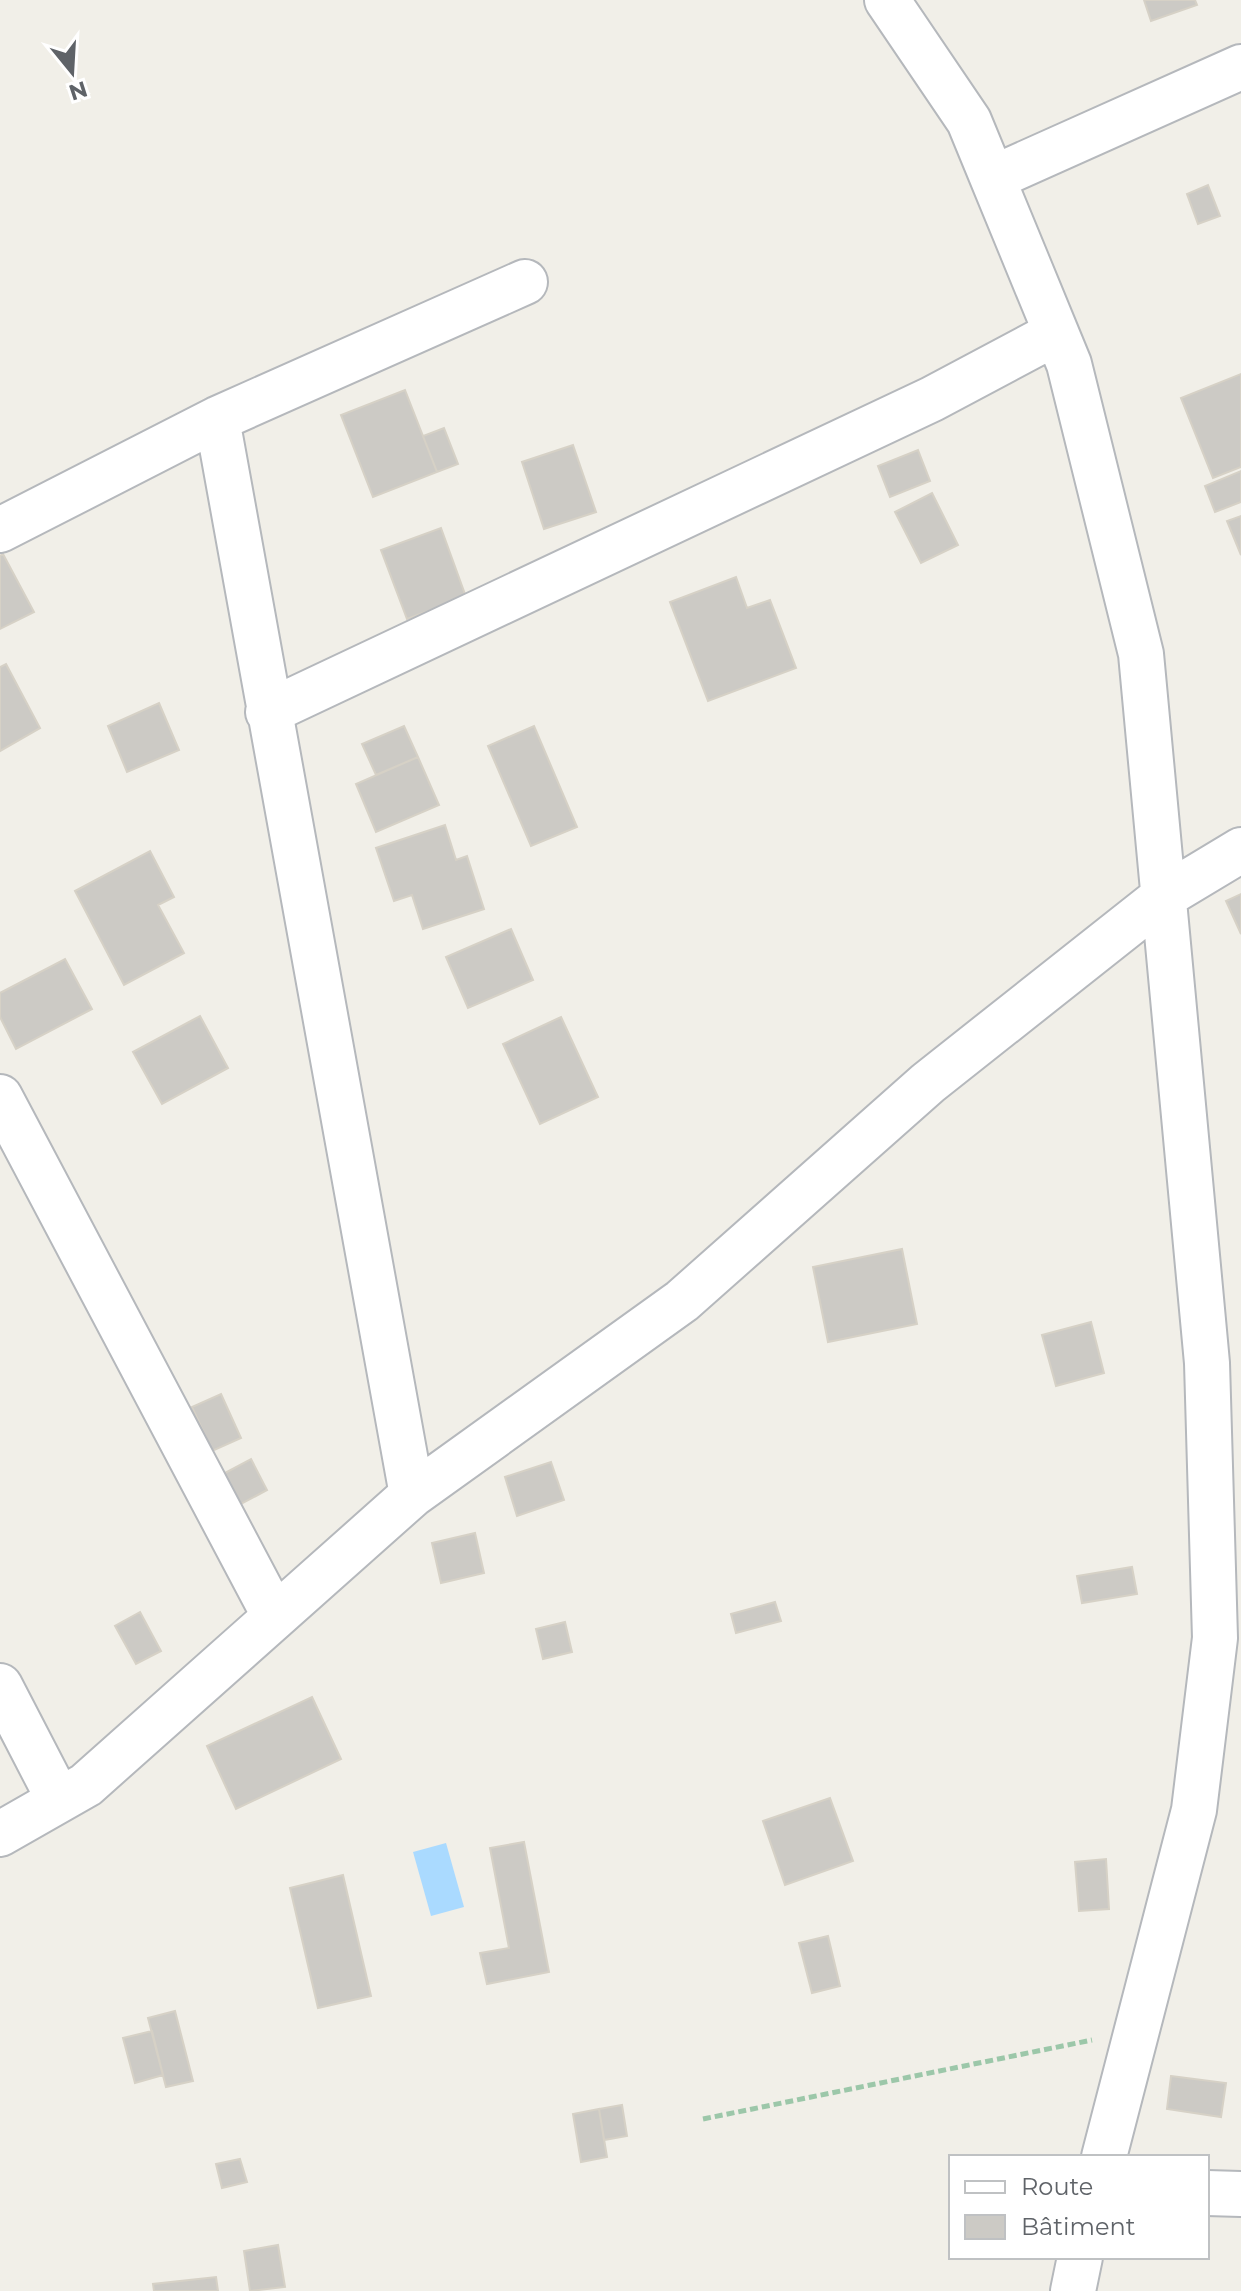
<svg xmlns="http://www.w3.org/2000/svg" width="1241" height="2291" font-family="Montserrat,sans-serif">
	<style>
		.water { fill: #aadaff }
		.building { fill: #cccac5; stroke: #d6d1c6; stroke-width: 2 }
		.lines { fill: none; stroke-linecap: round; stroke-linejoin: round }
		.minor-casing { stroke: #b5b8bc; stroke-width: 48 }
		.path { stroke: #9cc7a9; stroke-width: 5; stroke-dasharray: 8 4; stroke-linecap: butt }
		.minor { stroke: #fff; stroke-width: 44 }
	</style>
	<rect width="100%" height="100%" fill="#f1efe8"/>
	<!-- water -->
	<path class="water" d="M446,1843l18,64 -33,9 -18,-64z"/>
	<!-- building -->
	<path class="building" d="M1144,0h51l2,5 -46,16z
		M1208,185l12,31 -22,8 -11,-30z
		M1241,374v93l-28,11 -32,-80z
		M405,390l32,82 -64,25 -32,-82z
		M444,428l14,36 -21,8 -14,-36z
		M573,445l23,67 -52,17 -22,-67z
		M918,450l12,31 -40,16 -12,-31z
		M1241,471v31l-26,10 -10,-26z
		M932,493l26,52 -37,18 -26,-51z
		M1241,516v39l-14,-34z
		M441,528l25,69 -59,22 -26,-69z
		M3,554l31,58 -34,17v-73z
		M736,577l11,31 23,-8 26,68 -88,33 -38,-99z
		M6,664l34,64 -40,23v-84z
		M159,703l20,47 -52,22 -19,-46z
		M404,726l14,31 -42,18 -14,-31z
		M534,726l43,101 -46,19 -43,-100z
		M418,757l21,48 -63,27 -20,-48z
		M445,825l11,35 11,-4 17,53 -61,20 -11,-34 -18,6 -18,-53z
		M150,851l24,46 -16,8 26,48 -60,32 -49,-94z
		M1241,894v40l-15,-33z
		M511,929l22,51 -65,28 -22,-51z
		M65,959l27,50 -76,40 -16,-32v-24z
		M200,1016l28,52 -66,36 -29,-52z
		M561,1017l37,80 -58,27 -37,-80z
		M902,1249l15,75 -89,18 -15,-75z
		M1091,1322l13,51 -48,13 -14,-51z
		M221,1394l20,44 -29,13 -20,-44z
		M251,1459l16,31 -26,14 -16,-31z
		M551,1462l13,38 -47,16 -12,-39z
		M475,1533l9,40 -43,10 -9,-40z
		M1132,1567l5,27 -55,9 -5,-27z
		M775,1602l6,19 -45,12 -5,-19z
		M140,1612l21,39 -25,13 -21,-38z
		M565,1622l7,30 -29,7 -7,-30z
		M312,1697l29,62 -105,50 -29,-63z
		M830,1798l23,63 -68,24 -22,-64z
		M524,1842l25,130 -62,12 -7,-31 29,-5 -19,-100z
		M1106,1859l3,50 -30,2 -4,-49z
		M343,1875l28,121 -53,12 -28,-120z
		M828,1936l12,50 -28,7 -13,-50z
		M175,2011l18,70 -27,6 -18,-69z
		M152,2031l11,44 -28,8 -12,-45z
		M1171,2076l55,7 -5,34 -54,-8z
		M622,2105l5,31 -23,4 -5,-31z
		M599,2109l8,48 -26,5 -8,-48z
		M240,2159l7,23 -25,6 -6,-24z
		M278,2245l7,42 -35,4 -6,-40z
		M216,2277l2,14h-64l-1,-7z"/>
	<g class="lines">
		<defs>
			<path id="minor" d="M887,0l82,121 100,243 72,290 66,709 8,275 -21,172 -90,347
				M993,178l248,-111
				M217,419l195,1076
				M0,530l217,-111 308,-137
				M268,712l664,-313 124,-66
				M0,1097l275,520
				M0,1686l59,114
				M0,1834l86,-49 326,-290 270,-194 246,-218 235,-186 78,-47
				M1207,2193l34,1
				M1073,2291l7,-34"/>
		</defs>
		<!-- minor casing -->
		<use href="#minor" class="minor-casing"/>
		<!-- path -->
		<path class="path" d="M703,2119l389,-79"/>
		<!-- minor -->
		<use href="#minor" class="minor"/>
	</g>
	<!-- legend -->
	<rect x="949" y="2155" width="260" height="104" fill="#ffffff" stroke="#bfc1c3" stroke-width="2"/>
	<rect x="965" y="2181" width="40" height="12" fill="#ffffff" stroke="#bfc1c3" stroke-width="2"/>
	<text x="1021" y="2195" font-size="24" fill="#5f6368">Route</text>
	<rect x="965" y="2215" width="40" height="24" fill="#cccac5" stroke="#bfc1c3" stroke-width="2"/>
	<text x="1021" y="2235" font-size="24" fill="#5f6368">Bâtiment</text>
	<!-- north arrow -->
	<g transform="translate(72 72) rotate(162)" stroke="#ffffff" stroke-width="6" paint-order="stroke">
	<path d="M0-6L14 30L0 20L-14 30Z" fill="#5f6368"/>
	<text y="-12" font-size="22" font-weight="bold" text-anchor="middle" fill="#5f6368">N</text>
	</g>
</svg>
